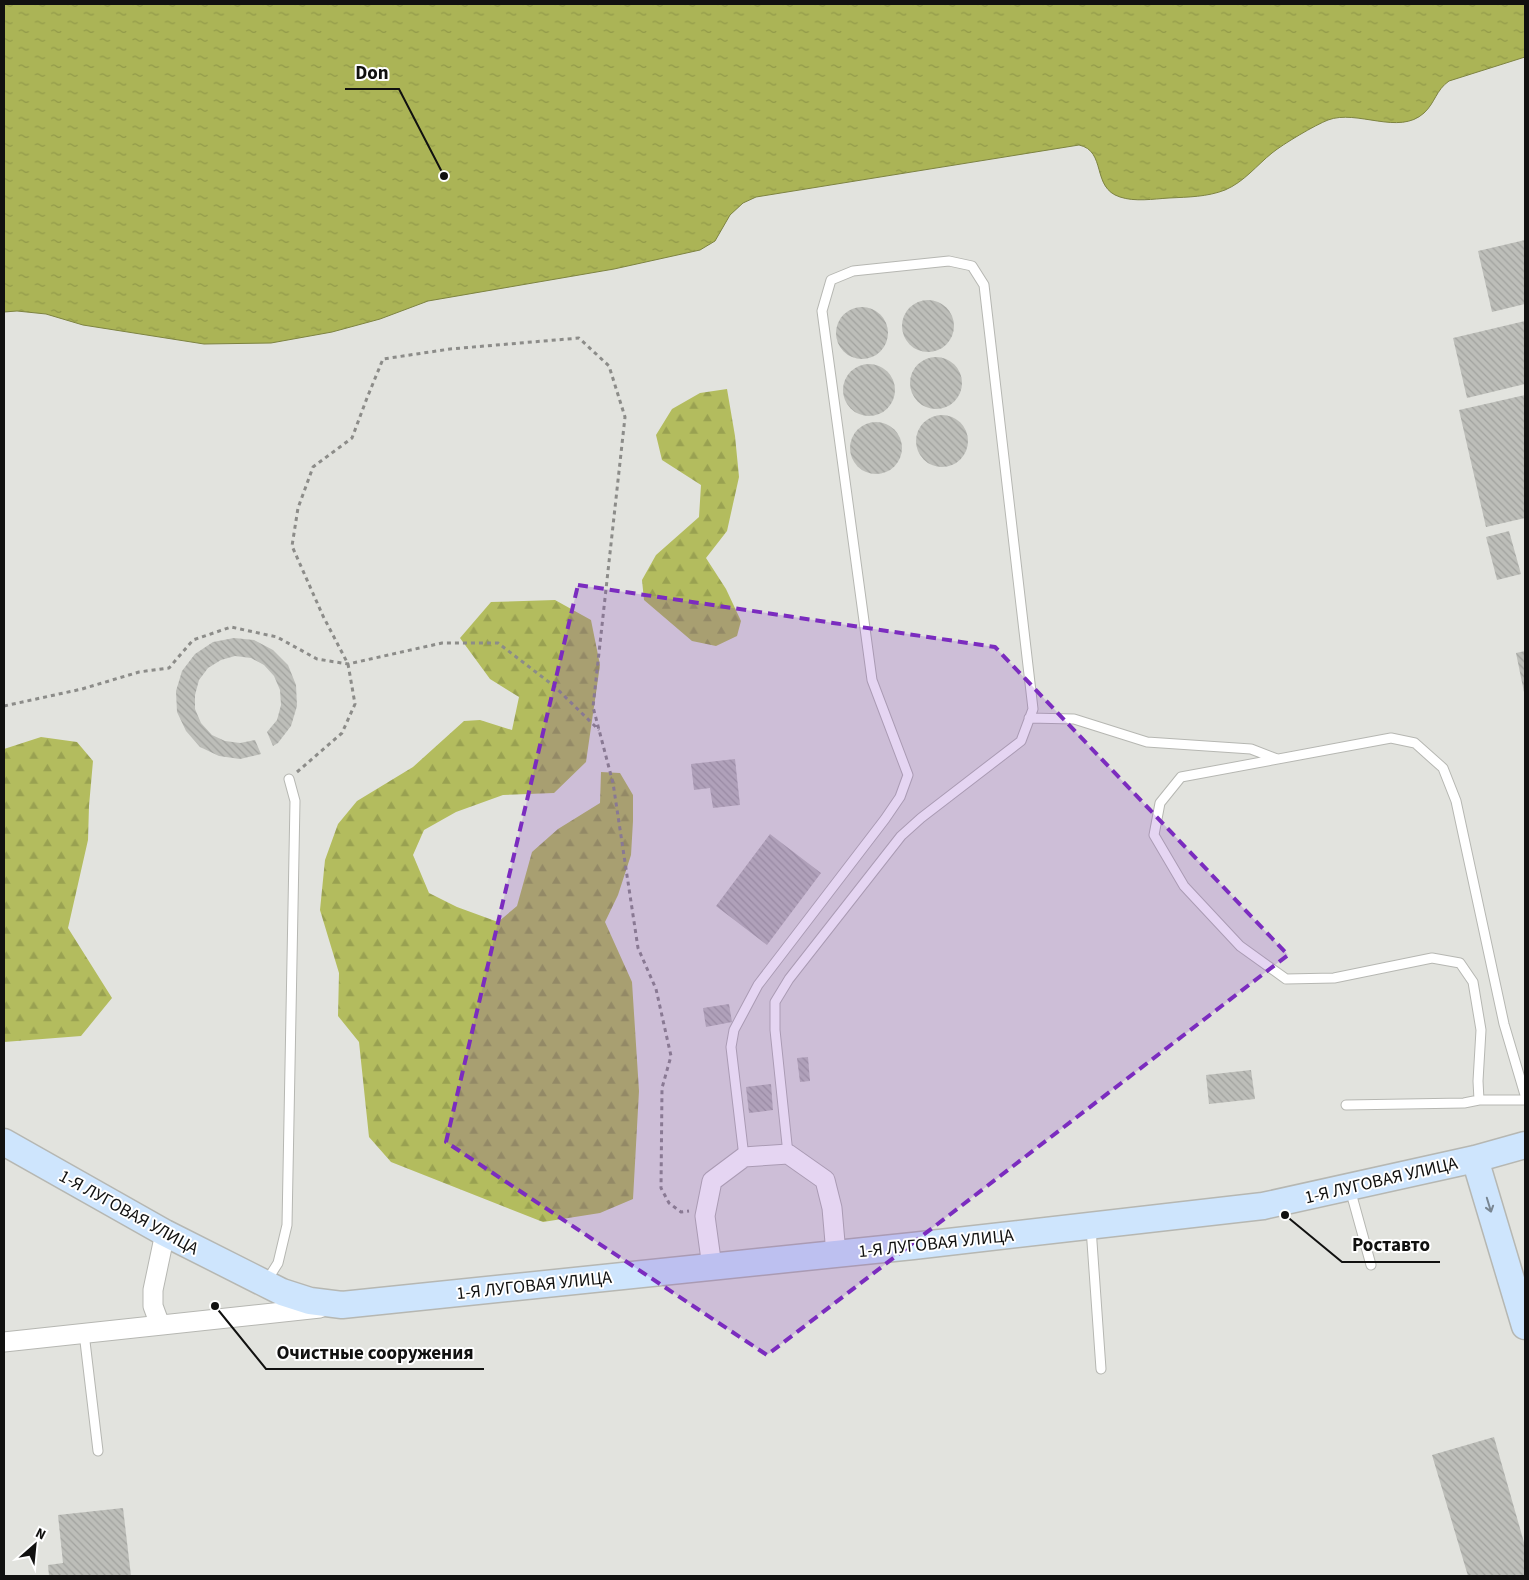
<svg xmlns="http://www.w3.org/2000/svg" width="1529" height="1580" font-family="'Source Sans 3',sans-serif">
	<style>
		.forest { fill: url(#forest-firs) }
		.water { fill: url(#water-ripples); stroke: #7d8341 }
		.building { fill: url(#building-back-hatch) }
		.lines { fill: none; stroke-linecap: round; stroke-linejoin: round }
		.service-casing { stroke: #b6b7b2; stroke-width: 11 }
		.minor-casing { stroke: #b6b7b2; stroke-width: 21 }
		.secondary-casing { stroke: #b6b7b2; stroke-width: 29 }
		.path { stroke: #8c8c89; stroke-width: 3; stroke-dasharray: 4 4; stroke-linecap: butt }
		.service { stroke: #fff; stroke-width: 9 }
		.minor { stroke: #fff; stroke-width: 19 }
		.secondary { stroke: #cee5fd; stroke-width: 26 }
		.oneway { stroke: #798692 }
		.marked { fill: #7b2cbf; fill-opacity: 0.2; stroke: #7b2cbf; stroke-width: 4; stroke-dasharray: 10 6; stroke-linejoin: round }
		.labels { text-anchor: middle; stroke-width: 4; stroke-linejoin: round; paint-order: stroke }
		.street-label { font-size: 18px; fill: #111110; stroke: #fff }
		.leader { fill: none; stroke: #111110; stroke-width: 2 }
		.callout-dot { fill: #111110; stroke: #fff; stroke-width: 2 }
		.callout-label { font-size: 19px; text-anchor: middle; font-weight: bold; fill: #111110; stroke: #fff; stroke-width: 4; stroke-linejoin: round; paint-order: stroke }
	</style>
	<defs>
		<pattern id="forest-firs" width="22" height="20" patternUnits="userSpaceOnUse" patternTransform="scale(1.25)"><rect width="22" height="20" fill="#b3bc5e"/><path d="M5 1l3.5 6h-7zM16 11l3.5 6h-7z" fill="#99a151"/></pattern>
		<pattern id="water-ripples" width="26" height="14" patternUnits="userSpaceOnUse" patternTransform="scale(1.25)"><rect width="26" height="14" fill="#abb456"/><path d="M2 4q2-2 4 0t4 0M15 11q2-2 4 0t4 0" fill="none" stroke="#929a4a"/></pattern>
		<pattern id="building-back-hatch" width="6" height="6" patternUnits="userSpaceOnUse" patternTransform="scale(1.25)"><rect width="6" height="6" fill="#bdbeb9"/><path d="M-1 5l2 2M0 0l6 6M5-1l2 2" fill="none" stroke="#a1a29e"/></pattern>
	</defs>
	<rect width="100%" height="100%" fill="#e2e3de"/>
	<!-- forest -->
	<path class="forest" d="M727,389l8,47 4,41 -12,54 -21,27 20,31 15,32 -4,15 -21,10 -24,-5 -48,-41 -2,-20 14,-25 43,-38 2,-32 -39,-25 -6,-25 16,-26 28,-16z
		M555,600l36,20 9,45 -14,97 -32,31 -51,2 -47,17 -32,18 -11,25 16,38 28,14 41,15 19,-16 15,-54 26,-23 42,-26 1,-31 19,1 13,22v26l-2,34 -13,40 -13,27 27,60 7,109 -6,108 -33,14 -57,9 -152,-60 -22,-25 -10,-95 -21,-26 1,-43 -19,-63 5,-50 13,-36 19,-23 56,-34 51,-46 16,-1 32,10 7,-33 -29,-18 -30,-41 31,-36z
		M41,737l36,5 16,19 -4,45 -1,34 -20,88 44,70 -31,38 -77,6v-293z"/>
	<!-- water -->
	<path class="water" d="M4,4h1521v53l-76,24c-13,9 -14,22 -25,32 -25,23 -67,-4 -96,7 -13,5 -45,24 -56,33 -15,12 -28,29 -47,37 -18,7 -37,7 -56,8 -16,1 -34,4 -49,-1 -29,-9 -13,-46 -41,-52l-323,52 -13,6 -13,12 -15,26 -15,9 -86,19 -186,32 -48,18 -48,13 -61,11 -67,1 -121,-19 -37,-11 -29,-3 -13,1z"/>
	<!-- building -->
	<path class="building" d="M1525,240v64l-33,8 -14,-61z
		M902 326a26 26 0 1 1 52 0a26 26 0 1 1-52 0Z
		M836 333a26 26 0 1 1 52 0a26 26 0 1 1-52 0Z
		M1525,321v63l-58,14 -14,-60z
		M910 383a26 26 0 1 1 52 0a26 26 0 1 1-52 0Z
		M843 390a26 26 0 1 1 52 0a26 26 0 1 1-52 0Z
		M1525,395v123l-39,9 -27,-117z
		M916 441a26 26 0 1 1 52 0a26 26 0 1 1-52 0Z
		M850 448a26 26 0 1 1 52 0a26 26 0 1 1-52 0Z
		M1509,531l12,43 -24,6 -11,-43z
		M234,638l20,2 19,10 15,15 8,20 1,21 -6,20 -13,17 -5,3 -6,-14 10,-12 4,-15 -1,-15 -6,-14 -10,-11 -13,-7 -16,-2 -14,4 -13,8 -9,12 -4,15v14l6,14 11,12 13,6 15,2 15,-3 6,14 -21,5 -21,-3 -19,-9 -14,-16 -9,-19 -1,-21 6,-20 13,-17 18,-12z
		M1525,651v41h-1l-8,-39z
		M735,759l5,46 -27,3 -3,-20 -16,2 -3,-26z
		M770,834l51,39 -54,72 -51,-39z
		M729,1004l3,18 -26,5 -3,-19z
		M808,1057l2,24 -10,1 -3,-24z
		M1251,1070l4,29 -46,5 -3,-29z
		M771,1084l2,26 -24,3 -3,-26z
		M1494,1437l31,109v30h-57l-36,-121z
		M123,1508l8,68h-82l-1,-11 15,-2 -5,-48z"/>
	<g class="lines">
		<defs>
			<path id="service" d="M1029,718l45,1 73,23 104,7 26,10
				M1479,1100l-1,-19 3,-51 -8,-48 -13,-19 -28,-5 -98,20 -48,1 -46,-33 -56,-60 -30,-51 6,-32 21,-26 210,-39 24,5 28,25 13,33 48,223 21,71
				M1346,1105l118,-2 15,-3h46
				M744,1157l-13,-110 3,-17 24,-45 127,-166 15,-22 8,-22 -36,-95 -50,-369 9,-31 22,-9 96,-10 23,5 12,19 49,424 -12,32 -100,77 -20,18 -112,143 -14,23v28l13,124
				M1350,1189l21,76
				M1091,1228l10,141
				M266,1282l12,-19 9,-38 8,-424 -6,-22
				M84,1333l14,118"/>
			<path id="minor" d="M712,1267l-7,-51 7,-35 32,-24 44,-3 37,26 7,28 4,46
				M160,1325l-7,-19v-16l12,-57
				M4,1342l316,-34"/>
			<path id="secondary" d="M4,1142l161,91 117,59 28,9 32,4 571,-59 350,-40 212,-47 50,-14
				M1475,1159l50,167"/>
		</defs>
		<!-- service casing -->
		<use href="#service" class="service-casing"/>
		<!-- minor casing -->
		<use href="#minor" class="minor-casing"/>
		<!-- secondary casing -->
		<use href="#secondary" class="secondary-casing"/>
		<!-- path -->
		<path class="path" d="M4,706l78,-17 57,-17 30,-4 24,-28 38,-13 46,10 40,22 31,5 94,-21h56l56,43 45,44
			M297,772l45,-39 13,-29 -7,-40 -25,-48 -31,-70 6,-38 15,-41 39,-29 15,-40 16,-39 67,-10 129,-11 30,28 16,51 -32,290 20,76 25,165 18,41 15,67 -9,32 -1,100 8,15 12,9 8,-1"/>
		<!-- service -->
		<use href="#service" class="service"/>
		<!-- minor -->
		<use href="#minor" class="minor"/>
		<!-- secondary -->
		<use href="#secondary" class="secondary"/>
	</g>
	<!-- one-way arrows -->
	<defs><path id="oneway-shaft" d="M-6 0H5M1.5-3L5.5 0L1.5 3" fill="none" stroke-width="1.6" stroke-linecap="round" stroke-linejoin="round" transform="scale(1.25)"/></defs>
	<use class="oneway" href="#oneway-shaft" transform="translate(1489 1205) rotate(73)"/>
	<!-- marked area -->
	<path class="marked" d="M578,585l417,62 293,308 -521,400 -321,-213z"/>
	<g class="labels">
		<!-- street labels -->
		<g class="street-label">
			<text transform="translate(1381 1180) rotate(-13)" y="6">1-Я ЛУГОВАЯ УЛИЦА</text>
			<text transform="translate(129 1212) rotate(29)" y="6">1-Я ЛУГОВАЯ УЛИЦА</text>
			<text transform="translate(936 1243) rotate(-6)" y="6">1-Я ЛУГОВАЯ УЛИЦА</text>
			<text transform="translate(534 1285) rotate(-6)" y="6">1-Я ЛУГОВАЯ УЛИЦА</text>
		</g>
	</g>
	<!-- callouts -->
	<path class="leader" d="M444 176L399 89H345M1285 1215L1342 1262H1440M215 1306L266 1369H484"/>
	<g class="callout-dot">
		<circle cx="444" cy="176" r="5"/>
		<circle cx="1285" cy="1215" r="5"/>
		<circle cx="215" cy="1306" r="5"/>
	</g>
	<g class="callout-label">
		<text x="372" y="79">Don</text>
		<text x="1391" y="1251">Роставто</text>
		<text x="375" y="1359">Очистные сооружения</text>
	</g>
	<!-- border -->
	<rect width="1529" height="1580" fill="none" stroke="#111110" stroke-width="10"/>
	<!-- north arrow -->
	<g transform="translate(35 1545) rotate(27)" stroke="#ffffff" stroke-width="4" paint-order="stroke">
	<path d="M0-4L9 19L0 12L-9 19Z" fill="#111110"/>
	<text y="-8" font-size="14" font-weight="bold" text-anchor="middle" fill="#111110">N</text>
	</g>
</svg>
